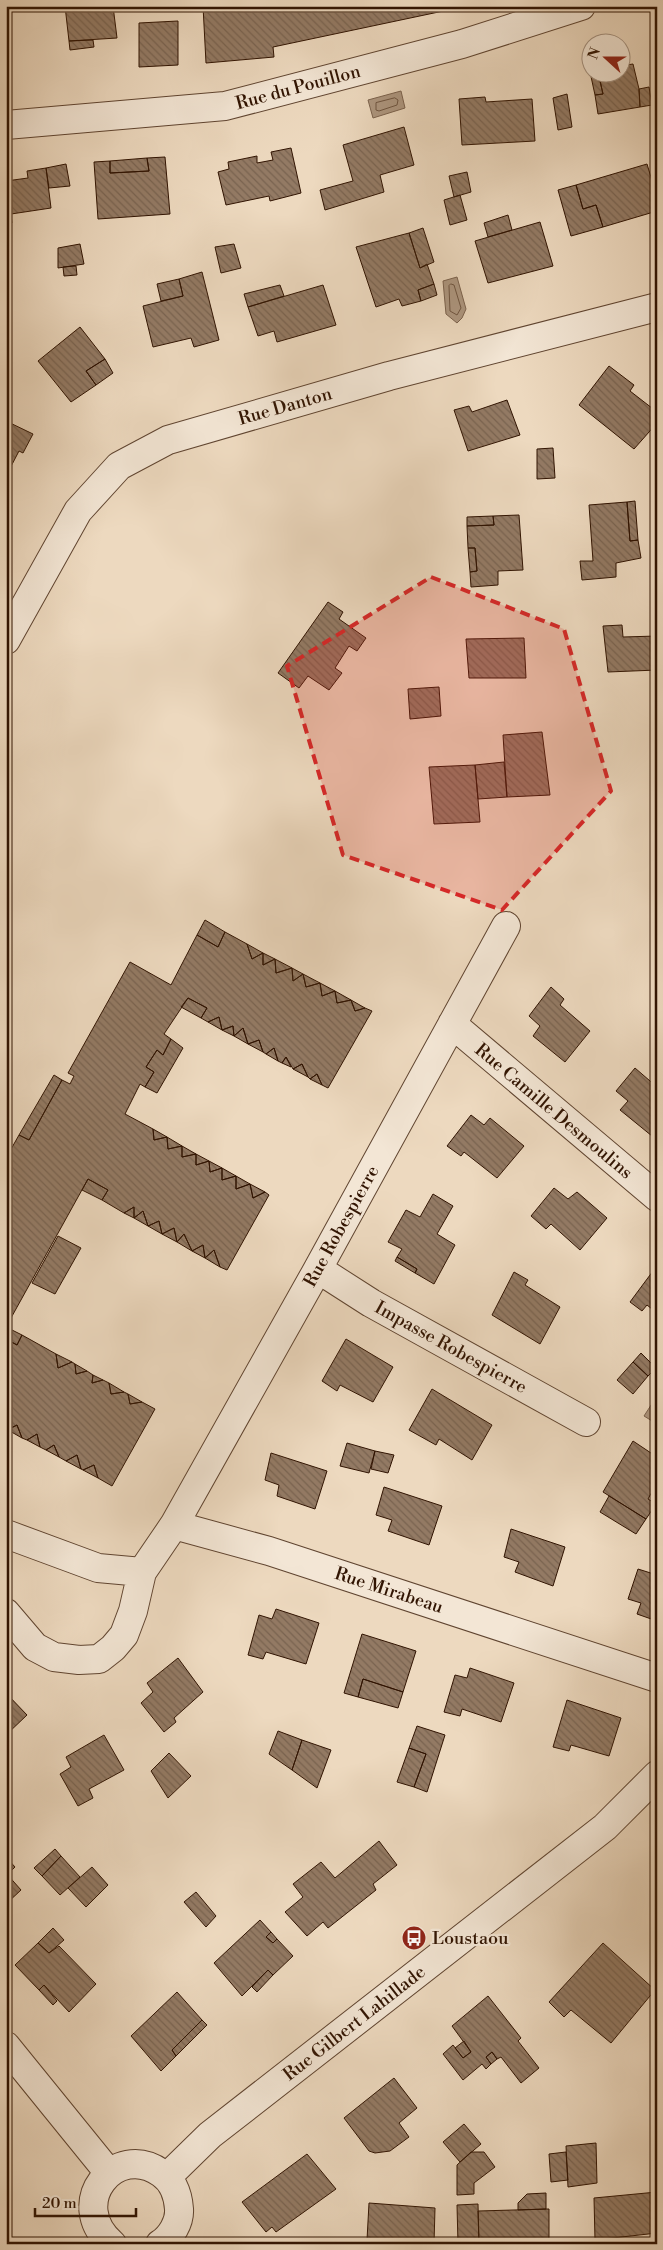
<svg xmlns="http://www.w3.org/2000/svg" width="663" height="2250" font-family="'Libre Bodoni',serif">
	<style>
		.water { fill: #ad967f; stroke: #7b624d }
		.lines { fill: none; stroke-linecap: round; stroke-linejoin: round }
		.shore { stroke: #6f5540; stroke-width: 1 }
		.building { fill: url(#building-back-hatch); stroke: #311402 }
		.minor-casing { stroke: #604531; stroke-width: 30 }
		.tertiary-casing { stroke: #604531; stroke-width: 30 }
		.minor { stroke: #f3e6d5; stroke-width: 28 }
		.tertiary { stroke: #f3e6d5; stroke-width: 28 }
		.marked { fill: #d62828; fill-opacity: 0.2; stroke: #d62828; stroke-width: 4; stroke-dasharray: 10 6; stroke-linejoin: round }
		.labels { text-anchor: middle; stroke-width: 4.5; stroke-linejoin: round; paint-order: stroke }
		.street-label { font-size: 18px; fill: #311402; stroke: #f3e6d5 }
		.poi-label { font-size: 18px; fill: #311402; stroke: #f3e6d5; text-anchor: start }
	</style>
	<defs>
		<pattern id="building-back-hatch" width="6" height="6" patternUnits="userSpaceOnUse" patternTransform="scale(1.25)"><rect width="6" height="6" fill="#937a64"/><path d="M-1 5l2 2M0 0l6 6M5-1l2 2" fill="none" stroke="#796350"/></pattern>
	</defs>
	<rect width="100%" height="100%" fill="#edd9bf"/>
	<filter id="stains"><feTurbulence type="fractalNoise" baseFrequency=".004" numOctaves="4"/><feColorMatrix values="0 0 0 0 .2 0 0 0 0 .09 0 0 0 0 .02 0 0 0 .5 -.17"/></filter>
	<radialGradient id="worn" r=".72"><stop offset=".6" stop-color="#630" stop-opacity="0"/><stop offset="1" stop-color="#630" stop-opacity=".3"/></radialGradient>
	<!-- water -->
	<path class="water" d="M401,91l4,17 -32,10 -5,-18z
		M457,277l9,32 -4,9 -5,5 -11,-9 -3,-33z
		M655,1399l2,1v24l-13,-8z"/>
	<g class="lines">
		<!-- shore -->
		<path class="shore" d="M395,98l3,2 -1,5 -18,6 -3,-1v-7z
			M451,284l3,1 7,23 -4,7 -7,-4 -1,-25z"/>
	</g>
	<!-- building -->
	<path class="building" d="M65,6h48l4,32 -48,3z
		M203,6h264l-194,41 1,10 -68,6z
		M178,21v44l-39,2v-44z
		M93,40l1,7 -24,3 -1,-9z
		M633,64l6,25 1,18 -42,7 -3,-19 8,-1 -5,-22h22v-6z
		M590,72h8l5,22 -8,1z
		M649,87l3,18 -12,2 -1,-18z
		M567,94l5,33 -14,3 -5,-32z
		M485,97l1,5 46,-3 3,42 -73,4 -3,-46z
		M404,127l10,38 -34,10 4,17 -59,18 -5,-20 33,-9 -10,-36z
		M291,148l10,45 -31,8 -1,-5 -43,9 -8,-33 11,-3 -1,-7 29,-6v7l16,-3 -2,-8z
		M165,157l5,57 -72,5 -4,-57 16,-1v12l39,-2 -2,-13z
		M147,158l2,13 -39,2v-12z
		M66,164l4,22 -21,2 -3,-20z
		M647,164l10,33v14l-54,16 -7,-22 -13,4 -7,-24z
		M46,168l5,40 -40,6 1,9 -6,1v-43l22,-3 -1,-7z
		M467,172l4,20 -17,5 -5,-21z
		M576,185l7,24 13,-4 7,22 -32,9 -13,-46z
		M460,195l7,25 -17,5 -6,-25z
		M508,215l4,15 -24,7 -4,-14z
		M540,222l13,44 -65,17 -13,-42z
		M423,228l11,34 -14,6 -11,-35z
		M409,233l11,35 7,-4 7,20 -16,6 3,11 -19,5 -3,-7 -23,8 -20,-60z
		M80,244l4,20 -26,4v-20z
		M234,244l7,24 -20,5 -6,-26z
		M76,266l1,9 -13,1 -1,-9z
		M202,272l17,68 -25,7 -3,-9 -38,9 -10,-41 40,-10 -4,-17z
		M179,279l4,17 -22,5 -4,-17z
		M434,284l3,11 -16,6 -3,-11z
		M280,285l4,11 -36,11 -4,-13z
		M323,285l13,40 -59,17 -3,-11 -16,5 -10,-29z
		M80,327l25,32 -19,12 10,14 -25,17 -33,-41z
		M105,359l8,14 -17,12 -10,-14z
		M609,366l25,19 -4,6 27,21v11l-23,26 -55,-44z
		M507,400l13,35 -52,16 -14,-41 15,-4 3,6z
		M6,421l27,13 -10,19 -4,-2 -13,25z
		M553,448l2,30 -18,1v-30z
		M635,501l3,39 -8,1 -3,-39z
		M627,502l3,39 8,-1 3,18 -25,5v14l-34,3 -2,-19h13l-4,-56z
		M519,515l4,55 -25,1v14l-27,2 -1,-15 7,-1 -2,-23h-7l-1,-22 27,-1 -1,-9z
		M493,516l1,9 -27,1v-9z
		M468,548h7l2,23 -7,1z
		M328,602l15,10 -4,7 27,19 -9,13 -8,-5 -14,22 7,5 -13,17 -21,-14 -9,12 -21,-15z
		M622,625l1,12 34,-1v34l-49,2 -5,-46z
		M524,638l2,40h-57l-3,-39z
		M439,687l2,29 -31,3 -2,-30z
		M542,732l8,63 -43,2 -4,-62z
		M504,762l3,35 -29,2 -3,-34z
		M475,765l5,57 -46,2 -5,-57z
		M205,920l20,12 -7,15 -21,-12z
		M225,932l22,12 5,15 11,-6v12l12,-6 1,14 16,-5 1,13 10,-7 3,13 14,-4 2,13 13,-5 2,12 14,-3 4,11 10,-3 7,3 -44,77 -6,-3 -5,-11 -7,5 -2,-2 -6,-13 -9,5 -7,-12 -4,6 -4,-2 -4,-13 -8,6 -3,-2 -4,-12 -11,4 -5,-16 -9,8 -1,-10 -11,4 -3,-13 -11,5 -7,-4 6,-10 -19,-10 -24,36 7,5 -8,16 -6,-5 -11,17 8,5 -9,15 -5,-3 -15,30 28,15 1,11 13,-3 1,12 14,-3v11l14,-3v11l13,-4 1,11 12,-4v12l14,-4v13l14,-5 3,14 12,-6 4,3 -42,75 -7,-3 -6,-17 -9,8 -2,-13 -11,6 -8,-17 -7,8 -3,-14 -12,6 -3,-13 -11,5 -5,-15 -9,7v-11l-10,6 -22,-13 6,-10 -20,-11 -82,148v-169l13,-23 10,5 33,-60 8,4 4,-8 -6,-3 62,-111 41,23 26,-50 21,12z
		M247,944l16,9 -11,6z
		M263,953l12,6 -12,6z
		M275,959l17,9 -16,5z
		M292,968l11,6 -10,7z
		M303,974l17,9 -14,4z
		M320,983l15,8 -13,5z
		M551,987l13,12 -4,6 30,26 -25,31 -32,-26 7,-10 -11,-10z
		M335,991l16,9 -14,3z
		M188,998l19,10 -6,10 -20,-11z
		M351,1000l14,8 -10,3z
		M219,1017l3,13 -14,-8z
		M233,1026l1,10 -12,-6z
		M243,1028l5,16 -14,-8z
		M171,1039l12,9 -26,45 -12,-6 9,-15 -8,-5 11,-17 6,5z
		M259,1040l4,12 -15,-8z
		M274,1048l4,13 -12,-7z
		M286,1057l5,10 -9,-4z
		M302,1064l6,13 -15,-8z
		M635,1068l22,19v43l-5,6 -32,-26 8,-9 -12,-10z
		M317,1074l5,11 -12,-6z
		M54,1075l8,5 -33,60 -10,-5z
		M471,1115l13,10 6,-7 34,28 -27,32 -33,-26 -3,4 -14,-10z
		M153,1129l14,8 -13,3z
		M167,1137l15,9 -14,3z
		M182,1146l14,8 -14,3z
		M196,1154l13,7 -13,4z
		M209,1161l13,7 -12,4z
		M222,1168l14,8 -14,4z
		M236,1176l14,8 -14,5z
		M88,1179l20,11 -6,10 -20,-10z
		M250,1184l15,8 -12,6z
		M554,1188l14,11 9,-7 30,26 -27,32 -29,-26 -5,5 -15,-13z
		M433,1194l20,12 -16,28 18,11 -21,39 -19,-11 2,-4 -20,-12 5,-8 -14,-7 18,-32 14,7z
		M134,1207v11l-10,-5z
		M143,1211l5,15 -14,-8z
		M159,1221l3,13 -14,-8z
		M174,1228l3,14 -15,-8z
		M184,1234l8,17 -15,-9z
		M58,1236l23,12 -26,46 -23,-11z
		M203,1245l2,13 -13,-7z
		M214,1250l6,17 -15,-9z
		M397,1257l20,12 -2,4 -20,-12z
		M653,1271l4,2v40l-10,-8 -5,6 -12,-9z
		M514,1272l14,8 -3,5 35,22 -20,37 -48,-29z
		M6,1327l16,8 -5,10 -11,-6z
		M22,1335l34,19 2,14 14,-6 3,2 1,10 11,-3 6,4 -1,8 11,-3 6,3 2,11 13,-2 4,2 2,10 12,-2 13,7 -43,77 -14,-8 -4,-13 -11,5 -2,-1 -4,-14 -11,6 -7,-4 -5,-12 -8,5 -6,-3 -3,-13 -10,6 -5,-2 -5,-13 -11,5v-91l11,6z
		M346,1339l47,28 -20,35 -33,-17 -3,6 -15,-10z
		M641,1353l15,15 -8,8 -15,-14z
		M56,1354l16,8 -14,6z
		M633,1362l15,14 -15,18 -16,-14z
		M75,1364l12,7 -11,3z
		M93,1375l10,5 -11,3z
		M109,1383l15,9 -13,2z
		M432,1389l60,36 -20,35 -33,-21 -3,6 -27,-15z
		M128,1394l14,8 -12,2z
		M17,1425l5,13 -14,-8z
		M37,1434l3,13 -13,-7z
		M633,1441l24,16v26l-9,16 8,5 -10,15 -43,-27z
		M347,1443l28,8 -6,22 -29,-7z
		M54,1445l5,12 -13,-7z
		M375,1451l19,4 -6,18 -17,-4z
		M271,1453l56,18 -12,38 -38,-13 2,-11 -14,-5z
		M77,1455l4,14 -15,-8z
		M94,1465l4,13 -15,-8z
		M384,1487l58,19 -13,39 -41,-14 4,-11 -16,-5z
		M609,1496l37,23 -10,15 -36,-22z
		M511,1529l54,18 -12,39 -38,-14 4,-10 -15,-5z
		M638,1569l19,6v46l-20,-7 4,-11 -13,-4z
		M276,1609l43,14 -13,41 -40,-12 -3,7 -15,-4 11,-40 13,4z
		M362,1634l54,17 -13,41 -40,-13 -5,18 -14,-4z
		M178,1658l25,34 -29,26 2,4 -12,10 -23,-29 12,-11 -6,-9z
		M470,1668l44,15 -13,39 -39,-13 -2,7 -16,-4 11,-37 12,3z
		M363,1679l40,13 -5,16 -40,-11z
		M6,1693l21,22 -21,20z
		M567,1700l54,18 -12,38 -38,-11 -2,6 -16,-4z
		M417,1726l28,9 -18,57 -13,-5 12,-33 -17,-6z
		M278,1731l24,9 -10,30 -23,-16z
		M104,1735l20,35 -35,19 4,9 -15,8 -18,-32 11,-7 -5,-10z
		M302,1740l29,10 -14,38 -25,-18z
		M409,1748l17,6 -12,33 -17,-5z
		M169,1753l22,23 -23,22 -17,-27z
		M379,1841l18,24 -24,19 3,6 -48,38 -5,-6 -16,14 -22,-24 18,-15 -10,-13 28,-22 14,16z
		M55,1849l6,7 -19,20 -8,-8z
		M61,1856l19,21 -20,18 -18,-19z
		M6,1857l9,10 -7,7 -2,-1z
		M92,1867l16,18 -22,22 -18,-19z
		M6,1873l15,17 -15,14z
		M196,1892l20,24 -10,11 -22,-25z
		M260,1920l11,12 -5,5 7,6 4,-4 16,17 -20,19 -5,-5 -26,26 -28,-33z
		M53,1928l11,12 -15,13 -11,-10z
		M271,1932l6,7 -4,4 -7,-6z
		M38,1943l11,10 10,-7 37,38 -27,28 -25,-27 -5,5 -24,-25z
		M603,1943l52,47 -44,53 -40,-33 -7,7 -15,-15z
		M268,1970l5,5 -16,17 -5,-5z
		M44,1985l13,16 -4,4 -14,-15z
		M177,1992l25,28 -30,30 4,6 -15,15 -30,-35z
		M488,1996l33,42 -3,3 21,27 -18,15 -20,-26 -4,2 -5,-7 -6,5 5,7 -5,5 -4,-5 -19,16 -20,-26 10,-9 10,13 8,-6 -19,-26z
		M202,2020l5,5 -31,31 -4,-6z
		M464,2041l7,11 -8,6 -8,-10z
		M492,2052l5,7 -6,5 -5,-7z
		M394,2078l23,30 -18,15 10,14 -19,14 -15,2 -6,-2 -25,-33z
		M464,2124l17,20 -21,18 -17,-20z
		M596,2143l1,40 -29,4 -2,-41z
		M471,2152h13l11,15 -21,16v11l-17,1v-30z
		M566,2152l2,28 -17,2 -2,-28z
		M307,2154l29,35 -60,43 -4,-5 -6,5 -24,-30z
		M657,2192v41l-62,7 -1,-42z
		M546,2193v16l-28,1v-7l9,-9z
		M369,2203l66,5 -1,36h-37v-2l-30,-2z
		M478,2204l1,40h-21l-1,-39z
		M549,2209v35h-70l-1,-33z
		M367,2240l30,2v2h-30z"/>
	<g class="lines">
		<defs>
			<path id="minor" d="M6,125l219,-19 237,-62 119,-38
				M6,640l72,-129 41,-45 49,-26 221,-64 268,-69
				M452,1024l205,173
				M318,1269l53,34 215,119
				M174,1525l141,-251 191,-348
				M6,1534l92,34 44,4
				M6,1613l29,34 19,10 25,3 20,-1 14,-11 11,-13 9,-24 9,-39 32,-47 95,26 388,127"/>
			<path id="tertiary" d="M6,2046l103,127
				M167,2177l43,-42 395,-308 52,-52
				M112,2244c-47,-41 4,-103 49,-71 12,8 17,22 18,36 1,13 -8,28 -19,35"/>
		</defs>
		<!-- minor casing -->
		<use href="#minor" class="minor-casing"/>
		<!-- tertiary casing -->
		<use href="#tertiary" class="tertiary-casing"/>
		<!-- minor -->
		<use href="#minor" class="minor"/>
		<!-- tertiary -->
		<use href="#tertiary" class="tertiary"/>
	</g>
	<!-- marked area -->
	<path class="marked" d="M431,577l133,52 47,162 -109,119 -159,-55 -56,-189z"/>
	<!-- icons -->
	<defs>
		<symbol id="bus-disc" viewBox="-11 -11 22 22"><circle r="9.5" fill="#8f2418" stroke="#f3e6d5"/><path d="M-5-6H5V4H4V6H2V4H-2V6H-4V4H-5ZM-3.5-4V0h7V-4ZM-3.5 1.2v1.5H-2V1.2ZM2 1.2v1.5H3.5V1.2Z" fill="#fff"/></symbol>
	</defs>
	<g fill-rule="evenodd">
		<use href="#bus-disc" x="400" y="1924" width="28" height="28"/>
	</g>
	<g class="labels">
		<!-- street labels -->
		<g class="street-label">
			<text transform="translate(298 87) rotate(-15)" y="6">Rue du Pouillon</text>
			<text transform="translate(285 406) rotate(-16)" y="6">Rue Danton</text>
			<text transform="translate(554 1111) rotate(40)" y="6">Rue Camille Desmoulins</text>
			<text transform="translate(341 1226) rotate(-61)" y="6">Rue Robespierre</text>
			<text transform="translate(451 1347) rotate(29)" y="6">Impasse Robespierre</text>
			<text transform="translate(389 1590) rotate(18)" y="6">Rue Mirabeau</text>
			<text transform="translate(354 2023) rotate(-38)" y="6">Rue Gilbert Lahillade</text>
		</g>
		<!-- poi labels -->
		<g class="poi-label">
			<text x="432" y="1944">Loustaou</text>
		</g>
	</g>
	<!-- margin -->
	<rect width="663" height="2250" fill="none" stroke="#edd9bf" stroke-width="25"/>
	<rect x="8" y="8" width="648" height="2235" fill="none" stroke="#311402" stroke-width="2.5"/>
	<rect x="12" y="12" width="638" height="2225" fill="none" stroke="#311402"/>
	<!-- north arrow -->
	<g transform="translate(606 58) rotate(291)"><circle r="24" fill="#f3e6d5" stroke="#a59281"/>
	<path d="M0-4L9 19L0 12L-9 19Z" fill="#8f2418"/>
	<text y="-8" font-size="14" font-weight="bold" text-anchor="middle" fill="#311402">N</text>
	</g>
	<!-- scale -->
	<path d="M35 2208v8h101v-8" fill="none" stroke="#311402" stroke-width="2.5"/>
	<text x="42" y="2208" font-size="15" fill="#311402" stroke="#f3e6d5" stroke-width="4" paint-order="stroke">20 m</text>
	<rect width="100%" height="100%" filter="url(#stains)"/>
	<rect width="100%" height="100%" fill="url(#worn)"/>
</svg>
